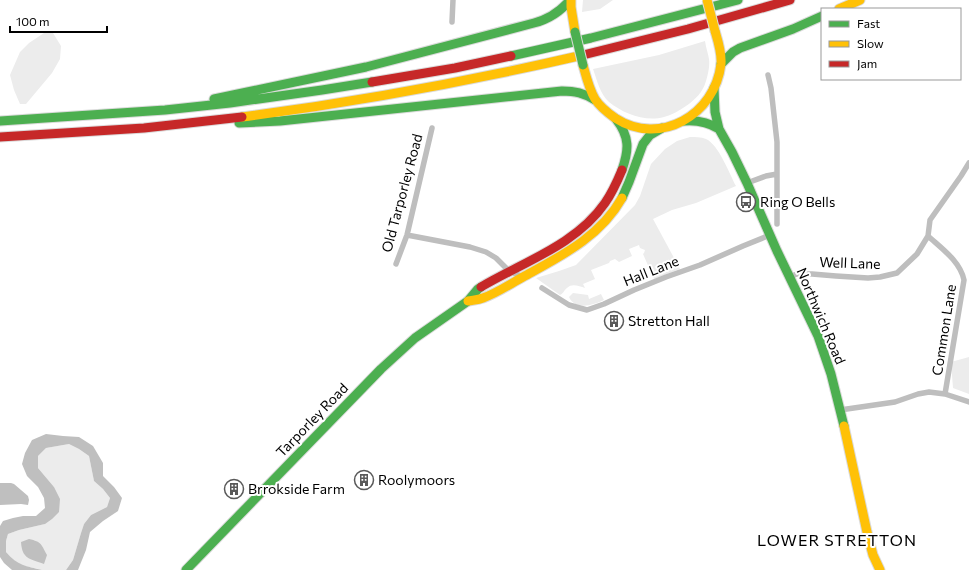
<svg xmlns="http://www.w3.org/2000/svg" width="969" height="570" font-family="Commissioner,sans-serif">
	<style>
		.green { fill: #ececec }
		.water { fill: #bfbfbf }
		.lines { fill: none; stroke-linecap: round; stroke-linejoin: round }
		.fast-casing { stroke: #dbdbdb; stroke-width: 11 }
		.slow-casing { stroke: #dbdbdb; stroke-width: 11 }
		.jam-casing { stroke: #dbdbdb; stroke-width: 11 }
		.street { stroke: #bebebe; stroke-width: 5.5 }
		.fast { stroke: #4caf50; stroke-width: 9 }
		.slow { stroke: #ffc107; stroke-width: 9 }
		.jam { stroke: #c62828; stroke-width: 9 }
		.fast-bridge-casing { stroke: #dbdbdb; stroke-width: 11; stroke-linecap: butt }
		.slow-bridge-casing { stroke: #dbdbdb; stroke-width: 11; stroke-linecap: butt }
		.fast-bridge { stroke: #4caf50; stroke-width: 9 }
		.slow-bridge { stroke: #ffc107; stroke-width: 9 }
		.labels { text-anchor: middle; stroke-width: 4; stroke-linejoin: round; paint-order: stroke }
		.street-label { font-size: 14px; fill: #000; stroke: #fff }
		.poi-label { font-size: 14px; fill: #000; stroke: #fff; text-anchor: start }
		.quarter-label { font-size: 16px; letter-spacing: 1px; fill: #000; stroke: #fff }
	</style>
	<rect width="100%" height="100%" fill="#fff"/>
	<!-- green -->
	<path class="green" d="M583,0h30l-13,9 -18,3z
		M44,33h9l8,13 -1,13 -8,14 -26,31h-6l-6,-14 -4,-15 10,-23 9,-9z
		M705,41c1,7 3,12 4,18 1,7 -1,15 -3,22 -3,11 -11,19 -20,25 -7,5 -15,9 -22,11 -19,5 -40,-3 -55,-15 -9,-8 -12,-22 -16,-33l66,-14z
		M690,137c5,0 11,0 16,2 13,6 23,34 30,47l-40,17 -24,7 -19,9 27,50 -26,10 -11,-25 1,-1 1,-3 -5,-2 -1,-3 -10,4 3,7 -13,6 -4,-3 -5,2 -1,2 -18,7 4,9 -12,5 2,4c-6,-2 -13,-5 -18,0 -3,2 -3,5 -7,7l-24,-17 23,-7 17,-6 59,-60 5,-9 11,-32 14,-15 12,-8z
		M573,293l15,2 1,4 12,-5 3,6c-10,5 -29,11 -35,-3z
		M969,357v37l-16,-6 -2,-26z
		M69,444l10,5 10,7 5,25 9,8 7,9 -3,9 -16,8 -7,9 -3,9 -8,27 -7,10h-24l-21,-5 -10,-6 -5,-7v-11l2,-7 11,-4 26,-6 9,-37 -16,-19v-12l8,-8z"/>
	<!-- water -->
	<path class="water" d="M46,434l17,2 16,1 14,9 10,17v13l11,11 8,11 -4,13 -15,10 -13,11 -4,18 -8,20h-12l7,-10 8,-27 3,-9 7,-9 16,-8 3,-9 -7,-9 -9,-8 -5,-25 -10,-7 -10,-5 -23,4 -8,8v12l16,19 6,12 -1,13 -7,7 -7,5 -26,6 -11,4 -2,7v11c12,14 20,14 36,18h-30l-8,-7 -4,-6v-31l3,-5 10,-3 10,-2h13l9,-8 -1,-10 -6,-11 -11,-11 -5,-12 3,-11 7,-13z
		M0,483h11l3,1 14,12 1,4 -1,5 -7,-1 -21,1z
		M29,539c13,3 12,5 18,16l-3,9c-14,-5 -22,-5 -23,-22z"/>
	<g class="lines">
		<defs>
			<path id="fast" d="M511,56l80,-18 147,-38
				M721,64l12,-12 7,-4 53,-19 29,-13
				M714,88l1,24 4,17 13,23 15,31 30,68 41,85 13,38 13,52
				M214,99l152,-32 168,-44c15,-4 26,-11 36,-23
				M616,119c14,18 13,31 6,51
				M0,121l165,-11 65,-7 92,-13 50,-8
				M684,121c13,-1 24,1 35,8
				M239,123l41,-2 282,-30c13,0 22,2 33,9
				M622,198l7,-16 14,-38 7,-9 12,-7
				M186,570l195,-201 34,-31 53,-37 10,-12 3,-2"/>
			<path id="slow" d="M571,0v7l4,25
				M839,9l21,-9
				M583,65c3,11 6,24 12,34 5,8 13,14 20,19 45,29 100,-3 106,-54 1,-11 -3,-23 -6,-33
				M242,117c114,-15 228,-36 341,-62
				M468,301c5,-1 10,-1 15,-3 14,-5 27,-14 40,-21 38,-21 77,-40 99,-79
				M844,426l23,106 6,23 7,15"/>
			<path id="jam" d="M583,55l105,-26 102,-29
				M372,82l83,-14 56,-12
				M0,137l144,-9 98,-11
				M481,287c42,-25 95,-42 124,-84 7,-10 12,-21 17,-33"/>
		</defs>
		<!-- fast casing -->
		<use href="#fast" class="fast-casing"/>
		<!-- slow casing -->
		<use href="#slow" class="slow-casing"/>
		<!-- jam casing -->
		<use href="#jam" class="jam-casing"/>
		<!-- street -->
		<path class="street" d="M452,22l1,-22
			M768,75l3,13 6,54v82
			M747,183l19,-7 11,-2
			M407,235l63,12 16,5 10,6 13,13 14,6
			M928,236c13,12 32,25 36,44l-19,114
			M396,264l11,-29 25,-107
			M789,277l8,-3h15l24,2 32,2 12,-1 17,-4 20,-19 11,-18 2,-16 31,-44 8,-13
			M542,288l27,17 18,5 17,-6 30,-14 32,-13 34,-12 43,-19 27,-11
			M840,410l55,-8 23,-8 11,-2 16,2 24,8"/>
		<!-- fast -->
		<use href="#fast" class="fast"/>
		<!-- slow -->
		<use href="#slow" class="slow"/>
		<!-- jam -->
		<use href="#jam" class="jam"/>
		<defs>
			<path id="fast-bridge" d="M575,32l8,33"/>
			<path id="slow-bridge" d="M707,0l8,31"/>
		</defs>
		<!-- fast-bridge casing -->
		<use href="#fast-bridge" class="fast-bridge-casing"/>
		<!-- slow-bridge casing -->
		<use href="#slow-bridge" class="slow-bridge-casing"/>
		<!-- fast-bridge -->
		<use href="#fast-bridge" class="fast-bridge"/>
		<!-- slow-bridge -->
		<use href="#slow-bridge" class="slow-bridge"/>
	</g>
	<!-- icons -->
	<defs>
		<symbol id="bus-ring" viewBox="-11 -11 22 22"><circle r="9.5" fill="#fff" stroke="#595959" stroke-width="1.5"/><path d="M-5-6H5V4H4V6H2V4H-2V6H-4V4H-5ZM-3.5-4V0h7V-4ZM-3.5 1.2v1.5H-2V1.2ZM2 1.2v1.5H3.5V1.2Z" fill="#595959"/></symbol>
		<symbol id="building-ring" viewBox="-11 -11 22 22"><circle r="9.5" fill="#fff" stroke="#595959" stroke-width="1.5"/><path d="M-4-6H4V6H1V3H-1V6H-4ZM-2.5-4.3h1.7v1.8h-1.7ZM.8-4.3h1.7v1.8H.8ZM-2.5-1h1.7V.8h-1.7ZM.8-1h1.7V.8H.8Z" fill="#595959"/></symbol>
	</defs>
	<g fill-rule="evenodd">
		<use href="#bus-ring" x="735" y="191" width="22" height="22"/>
		<use href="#building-ring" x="603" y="310" width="22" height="22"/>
		<use href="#building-ring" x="353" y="469" width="22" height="22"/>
		<use href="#building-ring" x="223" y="478" width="22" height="22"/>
	</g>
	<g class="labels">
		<!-- street labels -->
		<g class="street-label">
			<text transform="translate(402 193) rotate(-75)" y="5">Old Tarporley Road</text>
			<text transform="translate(850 263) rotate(2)" y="5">Well Lane</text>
			<text transform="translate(651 271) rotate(-22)" y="5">Hall Lane</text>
			<text transform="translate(821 316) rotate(67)" y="5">Northwich Road</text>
			<text transform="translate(944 330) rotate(-81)" y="5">Common Lane</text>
			<text transform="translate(312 420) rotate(-46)" y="5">Tarporley Road</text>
		</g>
		<!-- poi labels -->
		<g class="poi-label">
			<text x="760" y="207">Ring O Bells</text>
			<text x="628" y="326">Stretton Hall</text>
			<text x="378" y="485">Roolymoors</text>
			<text x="248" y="494">Brrokside Farm</text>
		</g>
		<!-- quarter labels -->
		<g class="quarter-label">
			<text x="837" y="546">LOWER STRETTON</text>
		</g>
	</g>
	<!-- legend -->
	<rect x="821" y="8" width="140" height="72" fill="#ffffff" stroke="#999999"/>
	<rect x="829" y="21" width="20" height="6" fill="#4caf50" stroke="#999999"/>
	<text x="857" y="28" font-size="12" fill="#000000">Fast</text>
	<rect x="829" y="41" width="20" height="6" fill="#ffc107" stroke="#999999"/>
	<text x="857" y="48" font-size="12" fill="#000000">Slow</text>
	<rect x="829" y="61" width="20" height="6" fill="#c62828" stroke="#999999"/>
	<text x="857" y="68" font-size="12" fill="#000000">Jam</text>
	<!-- scale -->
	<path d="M10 26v6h97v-6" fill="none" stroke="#000000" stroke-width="2"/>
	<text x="16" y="26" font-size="12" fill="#000000" stroke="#ffffff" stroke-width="3" paint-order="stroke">100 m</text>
</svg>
